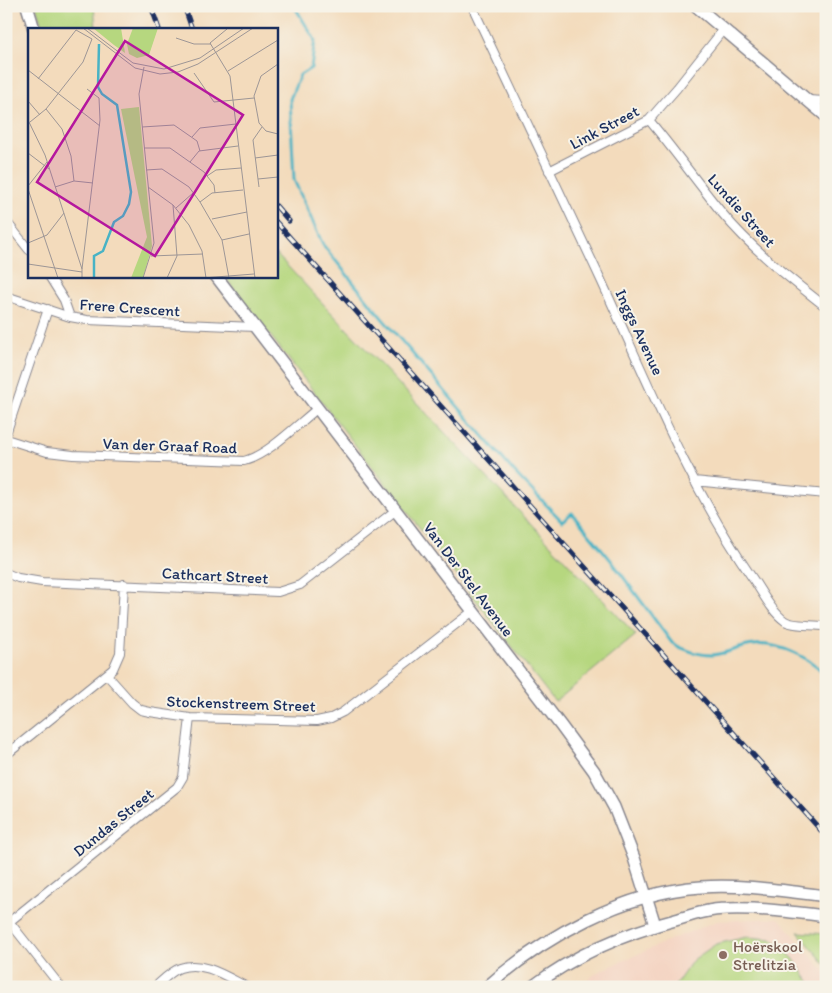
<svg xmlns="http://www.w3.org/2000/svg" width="832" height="993" font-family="Itim,sans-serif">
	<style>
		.built { fill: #f4d3c1 }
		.green { fill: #b6d77f; stroke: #68836e }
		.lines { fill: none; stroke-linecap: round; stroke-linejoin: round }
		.stream { stroke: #48b3c5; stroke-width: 3 }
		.street-casing { stroke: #87858d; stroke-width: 10 }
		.secondary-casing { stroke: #87858d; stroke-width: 14 }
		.street { stroke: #fff; stroke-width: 8 }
		.secondary { stroke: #fff; stroke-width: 11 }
		.rail-casing { stroke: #1b2f5e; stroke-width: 5 }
		.rail { stroke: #f7f3e8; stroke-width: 3; stroke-dasharray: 9; stroke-linecap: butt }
		.education-dot { fill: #8d6e63; stroke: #f7f3e8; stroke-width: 2 }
		.labels { text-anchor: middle; stroke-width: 4; stroke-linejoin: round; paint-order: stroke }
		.street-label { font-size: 16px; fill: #1b2f5e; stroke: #f7f3e8 }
		.education-label { font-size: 16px; fill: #785e54; stroke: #f7f3e8; text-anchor: start }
		.inset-river { fill: none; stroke: #48b3c5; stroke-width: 2.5 }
		.inset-road { fill: none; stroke: #9d9696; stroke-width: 1 }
		.view { fill: #b5179e; fill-opacity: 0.15; stroke: #b5179e; stroke-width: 2.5 }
		.inset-edge { fill: none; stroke: #1b2f5e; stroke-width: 2.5 }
	</style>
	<rect width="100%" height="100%" fill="#f7f3e8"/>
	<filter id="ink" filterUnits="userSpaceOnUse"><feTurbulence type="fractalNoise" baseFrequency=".02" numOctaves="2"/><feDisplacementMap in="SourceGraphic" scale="10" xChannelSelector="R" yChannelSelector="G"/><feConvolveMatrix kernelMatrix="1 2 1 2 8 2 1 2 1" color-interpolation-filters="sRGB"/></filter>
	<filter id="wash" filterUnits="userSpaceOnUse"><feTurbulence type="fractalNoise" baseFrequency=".0096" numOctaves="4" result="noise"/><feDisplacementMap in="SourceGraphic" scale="20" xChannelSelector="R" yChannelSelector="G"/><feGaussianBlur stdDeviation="1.12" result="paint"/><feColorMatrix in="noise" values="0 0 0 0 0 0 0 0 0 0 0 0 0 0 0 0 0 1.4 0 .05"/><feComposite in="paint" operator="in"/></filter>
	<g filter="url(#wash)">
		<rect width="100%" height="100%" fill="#f3dbbc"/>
		<!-- built -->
		<path class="built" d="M779,918l47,55v14h-251l25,-16 72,-32 45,-18z"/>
		<!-- green -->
		<path class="green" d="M36,6h58l2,23h-53z
			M276,254l360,381 -81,67 -331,-426h52z
			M798,932l28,2v31z
			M747,937l25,2 21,19 20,29h-139l19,-27 23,-16z"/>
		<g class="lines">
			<!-- stream -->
			<path class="stream" d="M296,6v3l19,31 -4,28 -11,7 -10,24 4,81 29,65 59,73 133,155 47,48 10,-8 38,46 62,84c11,7 27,12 40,12 14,-1 28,-9 42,-10 22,-3 60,13 72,32"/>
		</g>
	</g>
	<g filter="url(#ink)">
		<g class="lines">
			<defs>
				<path id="street" d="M472,6c42,91 86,182 129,274 46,100 87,204 150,296 10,14 20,35 34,45 8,5 30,4 41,5
					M807,100l19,1
					M649,120c25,30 48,62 73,93 30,36 67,65 104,94
					M549,171l100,-51 28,-32 46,-58
					M6,221l23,29
					M49,276l15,24 6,17
					M6,296l64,21 17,3 168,7
					M6,434l42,-125
					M6,439l41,13 26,3 171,6c24,-6 54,-37 74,-53
					M694,481l132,13
					M6,573l12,5 24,4 236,10 22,-7 96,-75
					M107,675l25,28 9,7 9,2 40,6 127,3 14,-3 12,-6 130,-101
					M6,755l107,-86 7,-16 4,-69
					M8,920l53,67
					M9,922l168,-135 6,-10 7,-59
					M155,987c7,-6 16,-16 25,-19 23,-8 47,9 67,19"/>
				<path id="secondary" d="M27,6l7,23
					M696,6l130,110
					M216,276l345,450 33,45 20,36 20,51 21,67
					M487,987c56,-50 137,-95 214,-100 41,-3 83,4 125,9
					M532,987c45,-34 93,-54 147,-68 16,-5 32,-10 48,-10 33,-1 66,3 99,7"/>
			</defs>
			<!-- street casing -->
			<use href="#street" class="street-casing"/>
			<!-- secondary casing -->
			<use href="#secondary" class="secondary-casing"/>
			<!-- street -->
			<use href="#street" class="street"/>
			<!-- secondary -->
			<use href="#secondary" class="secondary"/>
			<defs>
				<path id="rail" d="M151,6l8,23
					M184,6l8,23
					M276,206l13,15
					M276,222l550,614"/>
			</defs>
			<!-- rail casing -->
			<use href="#rail" class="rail-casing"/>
			<!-- rail -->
			<use href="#rail" class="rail"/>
		</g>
	</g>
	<!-- markers -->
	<circle class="education-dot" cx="723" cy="955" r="5"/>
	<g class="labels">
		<!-- street labels -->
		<g class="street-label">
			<text transform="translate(604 127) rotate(-28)" y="6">Link Street</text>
			<text transform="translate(742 210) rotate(48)" y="6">Lundie Street</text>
			<text transform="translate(130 307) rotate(4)" y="6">Frere Crescent</text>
			<text transform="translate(640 332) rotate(65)" y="6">Inggs Avenue</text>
			<text transform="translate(170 445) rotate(2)" y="6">Van der Graaf Road</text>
			<text transform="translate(215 575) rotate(3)" y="6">Cathcart Street</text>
			<text transform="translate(469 579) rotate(53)" y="6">Van Der Stel Avenue</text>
			<text transform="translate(241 703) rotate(2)" y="6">Stockenstreem Street</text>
			<text transform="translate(113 822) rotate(-39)" y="6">Dundas Street</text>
		</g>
		<!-- education labels -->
		<g class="education-label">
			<text x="733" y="952">Hoërskool<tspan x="733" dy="18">Strelitzia</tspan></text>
		</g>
	</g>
	<!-- overview -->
	<g transform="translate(28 28)">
		<rect width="250" height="250" fill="#f3dbbc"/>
		<path d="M65,0h28l4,25 -11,-8zM105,0h25l-9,27 -12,3 -8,-4 -2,-10zM111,79l13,139 -9,32h-12l16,-41 -26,-128z" fill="#b6d77f"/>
		<path class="inset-river" d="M66,250v-22l9,-5 11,-29 9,-6 6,-12 2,-12 -14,-87 -15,-11 -4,-7 1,-43"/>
		<path class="inset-road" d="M55,0l52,40 25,6 18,-2 20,-8 55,-36M59,0l46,35 31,6 36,-11 44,-30M199,1l-17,14 20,33 25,202M148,10l18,6h17M250,36l-17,12 -7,20 5,27 7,8 12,3M0,42l72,56M200,43l50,-31M166,45l20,29 40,-4M0,73l12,14M18,81l16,20 9,27 3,25M0,92l17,35 37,114v9M2,94l16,-13 37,-47 9,-23 -16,-9 -38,49M114,99l32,-2 23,16 3,10M164,109l8,-9 36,-4M116,120h26l34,24 10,13 1,8M0,125l21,16M227,130l23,-3M162,134l9,-11 39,-5M118,142l16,-1 27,18 11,15 22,38 7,38M179,148l9,-6 25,-2M230,151l20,-2M0,158l19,-24M27,159l19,-6 19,2M120,159l25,18 16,20 13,26 4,27M231,159l-6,-47 9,-13M0,161l30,89M172,174l12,-9 31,-3M148,180l17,-15M184,191l35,-7M194,212l27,-6M0,215l19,-8 17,-22M123,228l52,-2M0,236l54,8M54,241l18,-149 -1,-22 -12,-9M115,250l11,-35 -15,-149 5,-27M139,250l10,-22 -4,-51M175,250l51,-4"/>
		<path class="view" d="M97,13l118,74 -88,141 -118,-74z"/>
		<rect width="250" height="250" class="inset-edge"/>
	</g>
	<!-- margin -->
	<rect width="832" height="993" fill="none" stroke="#f7f3e8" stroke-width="25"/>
</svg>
